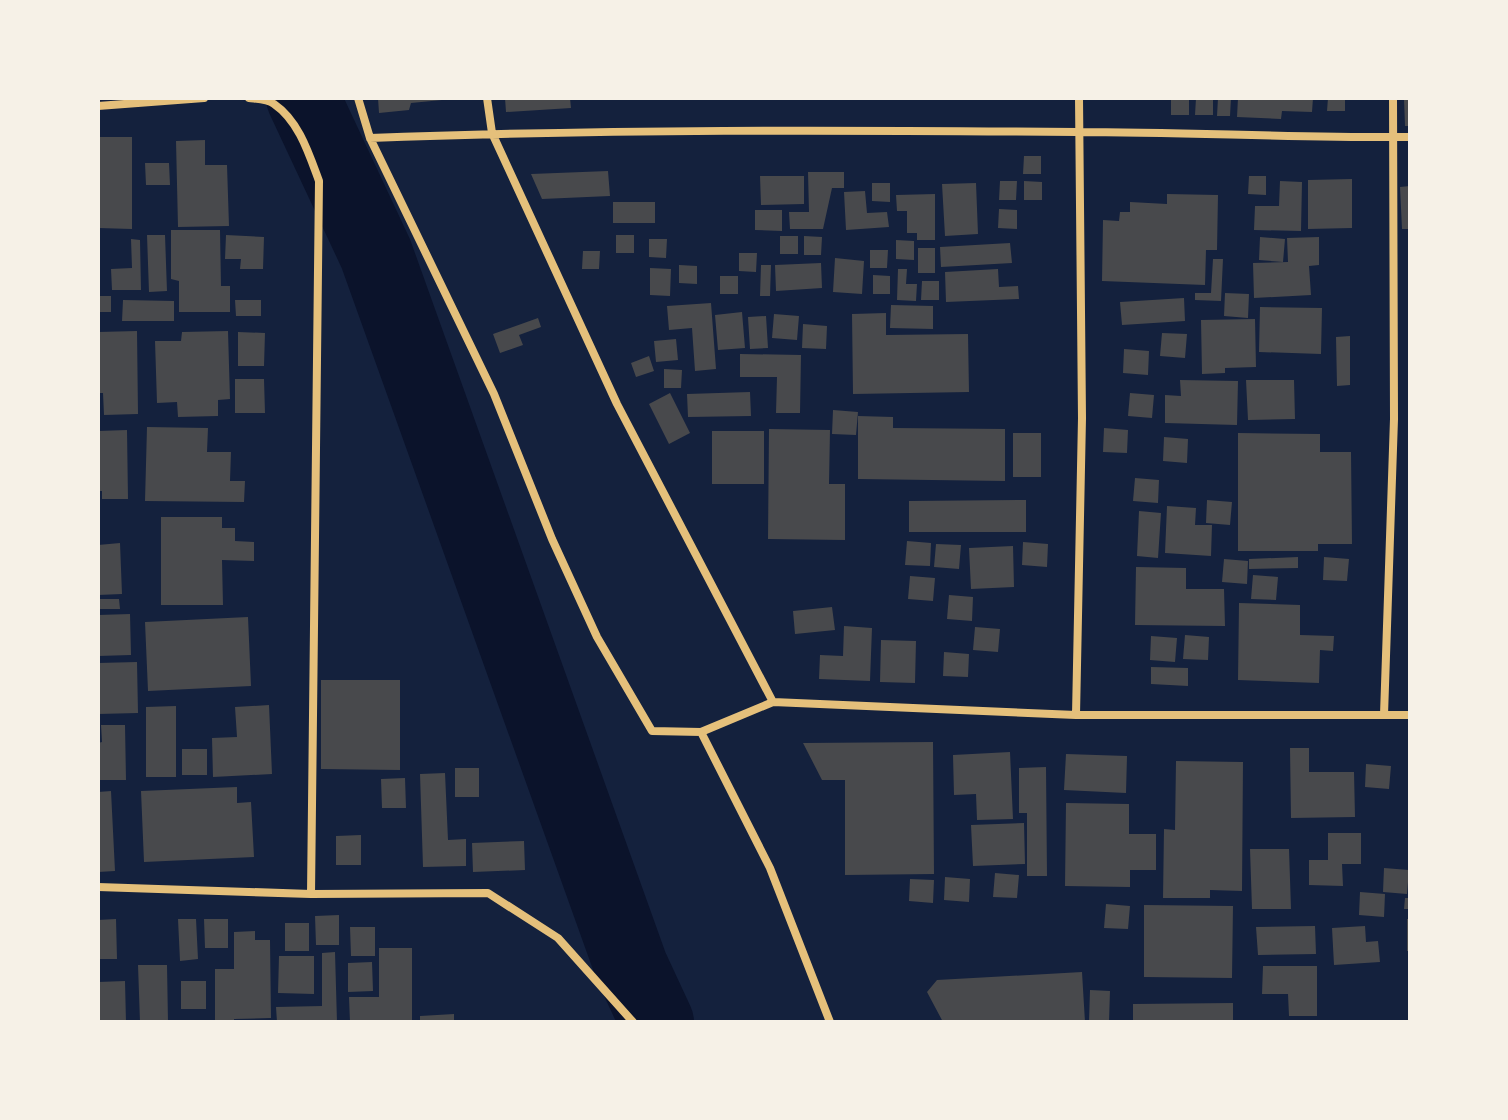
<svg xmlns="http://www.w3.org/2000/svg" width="1508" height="1120" font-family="'Titillium Web',sans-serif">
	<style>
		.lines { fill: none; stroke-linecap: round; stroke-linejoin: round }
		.river { stroke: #0b132b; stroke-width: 74 }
		.building { fill: #48494c }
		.minor { stroke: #e5c07b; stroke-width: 8 }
	</style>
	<rect width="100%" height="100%" fill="#14213d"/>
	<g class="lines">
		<!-- river -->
		<path class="river" d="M303,98l73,156 255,712 26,56"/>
	</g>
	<!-- building -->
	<path class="building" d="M378,98h64v2l-31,3 -2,7 -30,3z
		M505,98h65l1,10 -65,4z
		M1171,98h18v17h-18z
		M1196,98h17v17h-18z
		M1218,98h13l-1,18h-13z
		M1238,98h75l-1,14 -30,-1 -1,8 -44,-2z
		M1328,98h17v13h-18z
		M1404,99h6v27h-5z
		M98,137h34v92l-34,-1z
		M205,140v25h22l2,61 -51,1 -2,-86z
		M1024,156h17v18h-18z
		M145,163h24l1,22h-24z
		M608,171l2,25 -68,3 -11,-25z
		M808,172h36v16h-12l-9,41h-33l-1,-17h20z
		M760,176h44v28l-43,1z
		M1249,176h17v19l-18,-1z
		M1352,179v49l-44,1v-49z
		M1000,181h17l-1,19h-17z
		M1024,181l18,1v18h-18z
		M1280,181l22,1 -1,49 -47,-1 1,-24h24z
		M872,183h18v19l-18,-1z
		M976,183l2,51 -33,2 -3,-52z
		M1410,186v43h-8l-2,-42z
		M865,191l2,22 20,-1 2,15 -43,3 -2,-38z
		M935,194v46h-18v-7h-10v-22h-10l-1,-16z
		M1167,194l51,1 -1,55h-11l-1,35 -103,-4 1,-61 16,1 1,-9h10v-10l37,2z
		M613,202h42v21h-42z
		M999,209l18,1v19l-19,-1z
		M755,210h27v21l-27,-1z
		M171,230h49l1,56h9v26h-51v-31l-8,-2z
		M147,235h18l2,56 -18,1z
		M226,235l38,2 -1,32h-23l1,-10h-16z
		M616,235h18v18h-18z
		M780,236h18v18h-18z
		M804,236l18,1 -1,18h-17z
		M1260,237l25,2 -2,23 -24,-2z
		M1319,237v28l-10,1 2,29 -57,3 -1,-35 35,-1 -1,-24z
		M131,239l9,1 1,50h-29l-1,-21 21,-1z
		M649,239h18l-1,19 -17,-1z
		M896,240l18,1v19l-18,-1z
		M1010,243l2,20 -71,4 -1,-20z
		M918,248h17v25h-17z
		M870,250h18l-1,18h-17z
		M583,251h17l-1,18h-17z
		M739,253h18l-1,19 -17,-1z
		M835,258l29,3 -2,33 -29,-2z
		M1213,259h10l-2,42 -26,-1v-7h16z
		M821,263l1,25 -46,3 -1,-26z
		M679,265l18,1v18l-18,-1z
		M761,265h10l-1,31h-10z
		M650,268l21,1 -1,27 -20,-1z
		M898,269h9l-1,15h11l-1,17 -19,-1z
		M998,269l1,18 19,-1 1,13 -73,3 -1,-30z
		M873,275l17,1v18h-17z
		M720,276h18v18h-18z
		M922,281h17v19h-18z
		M1225,293l24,1 -1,24 -24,-2z
		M98,296h13v16h-13z
		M1184,298l1,23 -63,4 -2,-23z
		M123,300l51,1v20h-52z
		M235,300h26v16h-25z
		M711,303l5,66 -21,2 -3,-43 -23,2 -2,-24z
		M891,305l42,1v23l-43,-1z
		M1260,307l62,1 -1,46 -62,-2z
		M742,312l3,36 -27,2 -3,-35z
		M886,313v22l82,-1 1,58 -116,2 -1,-80z
		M774,314l25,2 -2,24 -25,-2z
		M766,316l2,32 -18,1 -2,-32z
		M538,318l3,9 -22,8 4,10 -23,8 -7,-19z
		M1255,319l1,48 -31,1v5l-23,1 -1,-54z
		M803,324l24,2 -1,23 -24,-1z
		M137,331l1,83 -34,1 -1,-22h-5v-61z
		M228,331l2,68 -12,1v16l-40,1 -1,-15 -20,1 -2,-62h26l1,-9z
		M238,332l27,1 -1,33h-26z
		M1162,333l25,1 -2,24 -25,-2z
		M1350,336v49l-13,1 -1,-49z
		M676,339l2,21 -22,2 -2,-21z
		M1124,349l25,2 -1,24 -25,-2z
		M740,354l61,1 -1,58h-24l1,-36h-37z
		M649,356l5,15 -18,6 -5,-14z
		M664,369l18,1 -1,18h-17z
		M235,379h29l1,34h-30z
		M1180,380l58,1 -1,44 -72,-2v-28l16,1z
		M1246,380h48l1,39 -47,1z
		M750,392l1,24 -63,1 -1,-23z
		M670,393l20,40 -21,11 -20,-40z
		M1130,393l24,2 -2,23 -24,-2z
		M833,410l25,2 -2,23 -24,-1z
		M858,416l35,1v11l112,1v52l-147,-2z
		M147,427l61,1 -1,24h24l-1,29h15l-1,21 -99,-1z
		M1104,428l24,2 -1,23 -24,-1z
		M769,429l61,1 -1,54h16v56l-77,-1z
		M127,430l1,69h-26v-8h-4v-60z
		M712,431h52v53h-52z
		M1013,433h28v44h-28z
		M1238,433l82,1v18h31l1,92h-34v7h-80z
		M1164,437l24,2 -1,24 -24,-2z
		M1135,478l24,2 -1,23 -25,-2z
		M1026,500v32h-117v-31z
		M1207,500l25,2 -2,23 -24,-2z
		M1167,506l29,2 -1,17h17l-1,31 -46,-3z
		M1139,511l22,2 -3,45 -21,-2z
		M161,517h61v11h13v13l19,1v19l-32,-1 1,45h-62z
		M907,541l24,2 -1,23 -25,-1z
		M1023,542l25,2 -1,23 -25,-2z
		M120,543l2,51 -24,1v-50z
		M936,544l25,1 -2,24 -25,-2z
		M1013,546l1,41 -43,2 -2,-41z
		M1298,557v11l-49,1v-10z
		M1324,557l25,2 -2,22 -24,-1z
		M1224,559l24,2 -1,23 -25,-2z
		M1136,567l50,1v21h38l1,37 -90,-1z
		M1253,575l25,2 -2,23 -25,-1z
		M910,576l25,2 -2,23 -25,-2z
		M949,595l24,2 -1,24 -25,-2z
		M98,599h21l1,10h-22z
		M1239,603l61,2v30l34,1 -1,15 -13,-1 -1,33 -81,-3z
		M832,607l3,23 -40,4 -2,-23z
		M130,614l1,41 -33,1v-41z
		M248,617l3,69 -103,5 -3,-69z
		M844,626l28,2 -2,53 -51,-2 1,-24 23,1z
		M975,627l25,2 -2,23 -25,-2z
		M1185,635l24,2 -1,23 -25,-1z
		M1151,636l26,2 -2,24 -25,-2z
		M881,640l35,1 -1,42 -35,-1z
		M944,652l25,2 -1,23 -25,-1z
		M137,662l1,51 -40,1v-51z
		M1151,667l37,1v18l-37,-2z
		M321,680h79v90l-79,-1z
		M269,705l3,69 -59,3 -1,-39 25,-1 -2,-30z
		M176,706v71h-30v-70z
		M101,725h24l1,55h-28v-37l4,-1z
		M933,742l1,132 -89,1v-95h-23l-19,-37z
		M1290,748h19v24h45l1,45 -64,1z
		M182,749h25v26h-25z
		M1010,752l3,67 -36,1 -1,-26 -22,1 -1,-40z
		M1066,754l61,2 -1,37 -62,-3z
		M1176,761l67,1 -1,129 -32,-1v8h-47l1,-69 11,1z
		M1366,764l25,2 -2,23 -24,-2z
		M1046,767l1,109h-20v-63h-8v-45z
		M455,768h24v29h-24z
		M445,773l3,67 18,-1v27l-43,1 -3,-93z
		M405,778l1,30h-24l-1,-29z
		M237,787v16l14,-1 3,55 -110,5 -3,-71z
		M111,791l4,80 -17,1v-80z
		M1066,803l63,1v30h27v36h-26v17l-65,-1z
		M1024,823l1,41 -52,2 -2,-41z
		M1328,833h33v31h-19l1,22 -34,-1v-25h19z
		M361,835v30h-25v-29z
		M524,841l1,29 -52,2 -1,-29z
		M1250,849h39l2,60h-39z
		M1384,868l25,2 -2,24 -24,-2z
		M995,873l24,2 -2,23 -24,-1z
		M945,877l25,2 -1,23 -25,-2z
		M910,879l24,1 -1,23 -24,-2z
		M1360,892l25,2 -1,23 -25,-2z
		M1405,898h5v11h-6z
		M1106,904l24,2 -2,23 -24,-1z
		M1144,905l89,1 -1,72 -88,-1z
		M339,915v30h-23l-1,-29z
		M116,919l1,40h-19v-39z
		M178,919h18l2,40 -18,2z
		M204,919h24v29h-23z
		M1407,919h3v32h-3z
		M285,923h24v28h-24z
		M1315,926l1,28 -58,1 -2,-28z
		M1365,926l1,16 12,-1 2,21 -46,3 -2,-37z
		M350,927h25v29h-24z
		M255,931v9h15l1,78 -37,1v3h-19v-53h19v-37z
		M379,948h33v74h-62l-1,-25h30z
		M335,952l2,70h-60l-1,-15 46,-1v-53z
		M279,956h35v38l-36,-1z
		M372,962l1,29 -25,1v-29z
		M138,965h29l1,57h-28z
		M1263,966h54v50h-28l-1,-22h-26z
		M1082,972l3,50h-142l-16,-30 10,-12z
		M125,981l1,41h-28v-40z
		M181,981h25v28h-25z
		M1090,990l20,1 -1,31h-20z
		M1233,1003v19h-100v-18z
		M454,1014v8h-34v-6z"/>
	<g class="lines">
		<!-- minor -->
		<path class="minor" d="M249,98c8,1 19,1 25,6 25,17 35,50 45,77l-8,713
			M358,98l12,40 124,256 58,145 45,98 55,94 49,1 72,-30 303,13h334
			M487,98l5,35 125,271 156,298
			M98,106l106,-8
			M370,138c236,-9 472,-8 707,-6 111,0 222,6 333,5
			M1076,715l6,-297 -3,-320
			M1384,715l10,-296 -1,-321
			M701,732l69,136 60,154
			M98,887l213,7 177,-1 70,45 75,84"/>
	</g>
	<!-- border -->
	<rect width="1508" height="1120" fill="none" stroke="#f6f1e7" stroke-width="200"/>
</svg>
